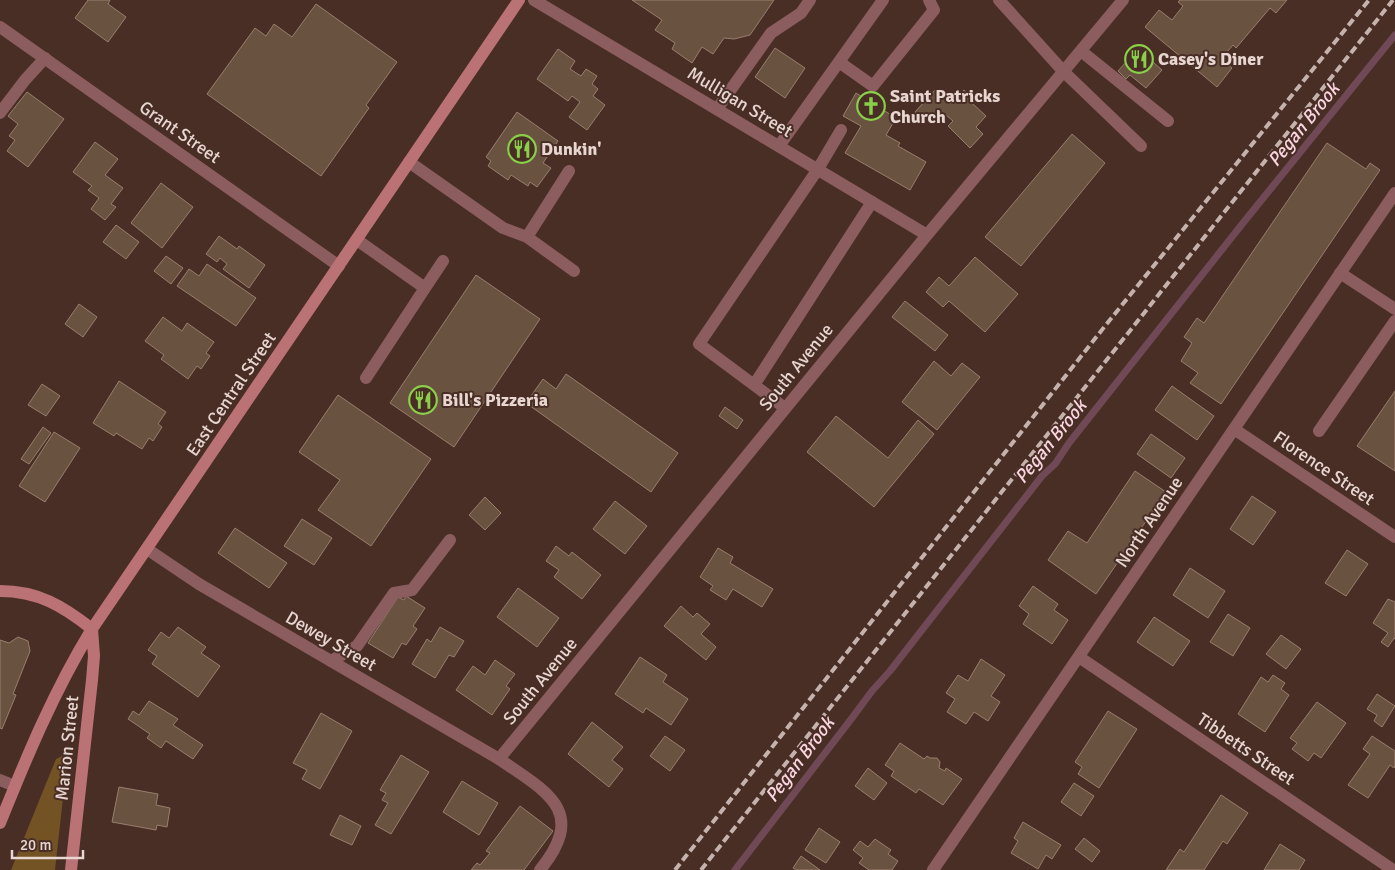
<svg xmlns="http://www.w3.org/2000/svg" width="1395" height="870" font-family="Signika,sans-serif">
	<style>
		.green { fill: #735324 }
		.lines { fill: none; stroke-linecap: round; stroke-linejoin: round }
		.stream { stroke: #6f4955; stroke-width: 7 }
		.building { fill: #6a5241; stroke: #987e6c }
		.lane { stroke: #8c5d5e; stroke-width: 12 }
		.street { stroke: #8c5d5e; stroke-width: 12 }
		.secondary { stroke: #bb7274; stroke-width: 12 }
		.rail { stroke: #c6b2ad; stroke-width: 4; stroke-dasharray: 8 4; stroke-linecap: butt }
		.labels { text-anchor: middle; stroke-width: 4; stroke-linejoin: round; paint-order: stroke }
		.poi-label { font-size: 18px; font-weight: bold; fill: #e8d6d1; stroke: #492e26; text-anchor: start }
		.street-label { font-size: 18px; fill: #e8d6d1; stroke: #492e26 }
		.water-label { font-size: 19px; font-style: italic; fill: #fbd6e1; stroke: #492e26 }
	</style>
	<rect width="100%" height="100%" fill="#492e26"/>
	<!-- green -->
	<path class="green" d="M62,756l5,3v3l-12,108h-44l45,-111z"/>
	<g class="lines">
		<!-- stream -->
		<path class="stream" d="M735,870l117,-152 20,-27 18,-20 152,-195 13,-12 14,-21 174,-220 152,-188"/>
	</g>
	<!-- building -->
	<path class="building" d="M88,0h22l-2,4 18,13 -18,25 -33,-24z
		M632,0h142l-24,35 -16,4 -10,-1 -11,16 -11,-7 -10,16 -20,-14 3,-6 -20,-13 7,-10z
		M1180,0h107l-11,13 -6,-5 -34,40 -3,-3 -12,14 11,9 -15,19 -72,-60 14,-17 13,10 11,-14 -5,-4z
		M316,4l81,58 -31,43 3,3 -48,68 -114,-82 48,-66 11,8 8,-12 18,13z
		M775,48l30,20 -20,30 -30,-21z
		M558,49l17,12 -5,8 11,7 5,-7 11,7 -5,8 6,5 -5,7 12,9 -18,25 -18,-13 11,-15 -8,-6 -4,5 -31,-22z
		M1138,49l24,21 -16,18 -16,-13 -4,4 -8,-8z
		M935,90l15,14 14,-14 10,10 -2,3 14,13 -10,11 7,7 -13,14 -22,-22 5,-5 -7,-6 -8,8 -10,-9 -5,5 -8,-7z
		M27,92l37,27 -36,48 -21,-16 8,-11 -6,-4 9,-12 -10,-8z
		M856,93l40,25 -10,17 14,8 -2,3 28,16 -16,28 -65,-37 16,-27 -18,-10z
		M517,112l41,29 -15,22 8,5 -14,19 -7,-5 -2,4 -17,-11 -3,5 -20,-14 3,-5 -5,-4z
		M1072,134l33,29 -84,103 -36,-29z
		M95,142l23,17 -13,16 18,13 -12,16 5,3 -11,13 -14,-11 8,-11 -11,-8 4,-4 -19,-14z
		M1327,143l39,26 4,-6 10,7 -159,234 -31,-21 8,-10 -17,-12 11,-18 -8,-6 13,-19 7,5z
		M161,183l32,24 -31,41 -31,-25z
		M116,225l23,17 -13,17 -23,-17z
		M219,236l18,13 2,-3 26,19 -16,23 -26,-19 4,-5 -7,-6 -3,4 -11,-8z
		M166,256l17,12 -12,16 -17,-13z
		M975,257l43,37 -33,38 -36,-31 -6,6 -17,-15 13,-15 10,9z
		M207,264l49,34 -20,28 -59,-40 12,-17 10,7z
		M476,275l64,44 -86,128 -64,-44z
		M905,301l43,34 -13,16 -43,-34z
		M79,304l18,13 -14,20 -18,-13z
		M163,317l19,14 5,-8 27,19 -8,11 4,3 -9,13 -4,-3 -9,13 -27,-20 3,-4 -19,-14z
		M934,361l17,15 11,-13 18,14 -43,53 -35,-28z
		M566,374l112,79 -27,39 -125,-89 17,-24 13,10z
		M119,381l47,31 -8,12 4,3 -9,14 -4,-3 -7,11 -26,-16 -2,3 -21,-13z
		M42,384l18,12 -14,20 -18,-11z
		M1172,386l42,30 -17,24 -42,-30z
		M1395,391v80l-38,-25z
		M338,395l93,64 -60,87 -53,-36 22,-30 -41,-28z
		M725,407l18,13 -6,9 -18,-13z
		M836,416l52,42 30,-38 16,14 -60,73 -67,-55z
		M43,427l8,6 -22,31 -8,-5z
		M54,432l26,16 -35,54 -26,-16z
		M1151,434l34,24 -14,20 -34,-24z
		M1135,471l31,21 -70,102 -48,-34 20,-29 19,12z
		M1252,496l24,16 -23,33 -23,-16z
		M485,497l16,16 -16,17 -16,-15z
		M615,501l32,25 -22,28 -32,-25z
		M302,519l30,19 -18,27 -30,-19z
		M235,528l52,35 -18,25 -51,-35z
		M556,546l13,10 3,-4 29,23 -19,24 -28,-22 5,-7 -13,-9z
		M718,548l15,9 -3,6 43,26 -11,18 -29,-18 -7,11 -16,-10 3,-4 -13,-9z
		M1347,550l21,14 -22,32 -21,-13z
		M1190,568l35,23 -17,27 -35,-23z
		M1033,586l25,18 -4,6 14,10 -16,24 -29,-20 6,-10 -10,-8z
		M518,588l41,30 -22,29 -40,-30z
		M406,596l19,12 -12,18 4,3 -11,16 -4,-2 -9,15 -25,-15 30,-46 6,3z
		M1388,599l7,3v37l-1,-1 -6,9 -7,-5 7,-9 -15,-10z
		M681,606l12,11 4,-4 13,11 -9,10 15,13 -10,13 -42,-34z
		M1228,614l22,14 -17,28 -23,-14z
		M1154,617l36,24 -17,25 -36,-24z
		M178,627l28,20 -5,6 19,13 -22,31 -46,-33 5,-8 -9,-6 13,-18 8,6z
		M440,627l24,14 -10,16 -5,-2 -14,23 -23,-14 15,-25 4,3z
		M1281,635l20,14 -15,20 -20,-15z
		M18,637l10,4 2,10 -17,43 3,1 -14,34 -2,-1v-88l9,3z
		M640,657l27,18 -4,7 25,17 -17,26 -25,-17 -3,5 -28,-19z
		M981,659l24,16 -14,21 9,6 -12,19 -14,-9 -8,12 -19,-12 8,-13 -9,-6 12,-18 10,6z
		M495,660l20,14 -9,12 4,3 -18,26 -36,-25 17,-24 12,9z
		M1273,675l12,8 -4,6 8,6 -24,37 -27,-18 23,-37 7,5z
		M1377,694l18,12 -13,21 -8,-6 3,-6 -10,-6z
		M149,701l29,18 -5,6 30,20 -10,14 -27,-18 -5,7 -14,-10 3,-4 -22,-15 5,-8 6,4z
		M1317,702l29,21 -25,35 -7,-5 -6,8 -16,-12 5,-6 -7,-5z
		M1108,711l29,18 -38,59 -21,-14 4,-7 -7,-5z
		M321,713l31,18 -32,58 -18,-10 5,-9 -14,-7z
		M592,722l31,25 -11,13 11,9 -14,18 -41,-33z
		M665,736l20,14 -15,21 -20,-15z
		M1372,736l23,15v15l-1,2 -4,-3 -22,33 -20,-13 22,-31 -7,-5z
		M900,743l24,16 3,-3 3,2h7l3,4 -1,6 6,3 1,-3 16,11 -19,26 -24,-16 -3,4 -25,-17 3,-5 -9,-6z
		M401,755l28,17 -38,62 -16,-9 13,-22 -6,-3 4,-7 -6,-3z
		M868,768l19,15 -13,17 -19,-14z
		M462,781l36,22 -19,32 -36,-23z
		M1074,783l20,13 -13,20 -20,-14z
		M119,787l39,7 -2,11 14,3 -3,19 -10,-2 -1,5 -44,-8z
		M1221,795l27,18 -21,31 -4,-3 -19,29h-38l14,-21 4,3z
		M520,806l33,25 -29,39h-53l6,-7 3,2 10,-12 -4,-2z
		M340,815l21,11 -9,19 -22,-10z
		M1023,822l38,23 -9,14 -6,-4 -8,14 -27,-16 7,-12 -4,-3z
		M819,828l21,14 -14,21 -21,-13z
		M1084,838l16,13 -8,11 -17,-13z
		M875,839l16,11 -3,4 10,7 -6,9h-23l-10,-7 4,-5 -10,-8 7,-9 8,6z
		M1280,844l25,16 -6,10h-35z
		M801,856l19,14h-23l-4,-2z"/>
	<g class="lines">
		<!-- lane -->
		<path class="lane" d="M1081,51l87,70
			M839,62l34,24 61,-76 -5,-10
			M1063,71l78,75
			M717,109l54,-76 30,-20 9,-13
			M0,113l25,-33 20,-22
			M779,146l104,-146
			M409,162l94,66 24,9 42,-66
			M527,237l47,34
			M357,240l68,48 -59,90
			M1340,273l55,36
			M425,288l18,-27
			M754,385l118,-183
			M785,408l-86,-64 119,-175 23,-39
			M1319,431l76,-110
			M331,661l26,-15 37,-53 18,-3 38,-50
			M499,759c48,33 89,52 41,111
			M0,780l15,6"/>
		<!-- street -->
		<path class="street" d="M534,0l393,235
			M999,0l64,71
			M0,27l339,239
			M1234,429l161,108
			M147,549l52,35 300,175 428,-524 196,-235
			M1079,657l314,213
			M933,870l462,-677"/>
		<!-- secondary -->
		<path class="secondary" d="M0,591c38,0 63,15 92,38
			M0,823c27,-67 54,-132 92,-194l427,-629
			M71,870l21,-190 2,-24 -2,-27"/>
		<!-- rail -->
		<path class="rail" d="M675,870l430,-544 264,-326
			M701,870l692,-870"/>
	</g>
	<!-- icons -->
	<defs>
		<symbol id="restaurant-ring" viewBox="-11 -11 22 22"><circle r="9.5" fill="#492e26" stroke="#89cf49" stroke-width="1.5"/><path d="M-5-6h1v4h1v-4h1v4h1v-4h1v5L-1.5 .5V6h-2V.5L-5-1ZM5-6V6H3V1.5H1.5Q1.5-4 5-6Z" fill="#89cf49"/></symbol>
		<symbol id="church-ring" viewBox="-11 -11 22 22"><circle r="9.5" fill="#492e26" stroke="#89cf49" stroke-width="1.5"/><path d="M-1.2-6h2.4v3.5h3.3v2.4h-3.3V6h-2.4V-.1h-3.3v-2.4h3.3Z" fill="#89cf49"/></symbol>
	</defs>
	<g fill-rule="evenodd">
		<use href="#restaurant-ring" x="1123" y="43" width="32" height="32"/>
		<use href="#church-ring" x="855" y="90" width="32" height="32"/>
		<use href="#restaurant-ring" x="506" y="133" width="32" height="32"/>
		<use href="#restaurant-ring" x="407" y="384" width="32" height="32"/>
	</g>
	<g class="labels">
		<!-- poi labels -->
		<g class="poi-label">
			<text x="1158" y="65">Casey's Diner</text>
			<text x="890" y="102">Saint Patricks<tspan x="890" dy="21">Church</tspan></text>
			<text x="541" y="155">Dunkin'</text>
			<text x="442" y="406">Bill's Pizzeria</text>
		</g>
		<!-- street labels -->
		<g class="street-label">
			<text transform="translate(740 102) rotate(31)" y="6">Mulligan Street</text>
			<text transform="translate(180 132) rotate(35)" y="6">Grant Street</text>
			<text transform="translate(796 367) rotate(-51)" y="6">South Avenue</text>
			<text transform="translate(231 394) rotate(-56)" y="6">East Central Street</text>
			<text transform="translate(1324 468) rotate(34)" y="6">Florence Street</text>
			<text transform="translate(1149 522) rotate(-56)" y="6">North Avenue</text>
			<text transform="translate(331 641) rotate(30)" y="6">Dewey Street</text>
			<text transform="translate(540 681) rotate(-51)" y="6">South Avenue</text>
			<text transform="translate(67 748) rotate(-84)" y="6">Marion Street</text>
			<text transform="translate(1246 749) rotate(34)" y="6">Tibbetts Street</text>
		</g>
		<!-- water labels -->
		<g class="water-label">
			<text transform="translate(1303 124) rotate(-51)" y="7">Pegan Brook</text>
			<text transform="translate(1050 441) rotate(-51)" y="7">Pegan Brook</text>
			<text transform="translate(799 759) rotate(-53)" y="7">Pegan Brook</text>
		</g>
	</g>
	<!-- scale -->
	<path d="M12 850v8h71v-8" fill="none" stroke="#e8d6d1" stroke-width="2.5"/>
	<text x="20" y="850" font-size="15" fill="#e8d6d1" stroke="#492e26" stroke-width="4" paint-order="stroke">20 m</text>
</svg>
